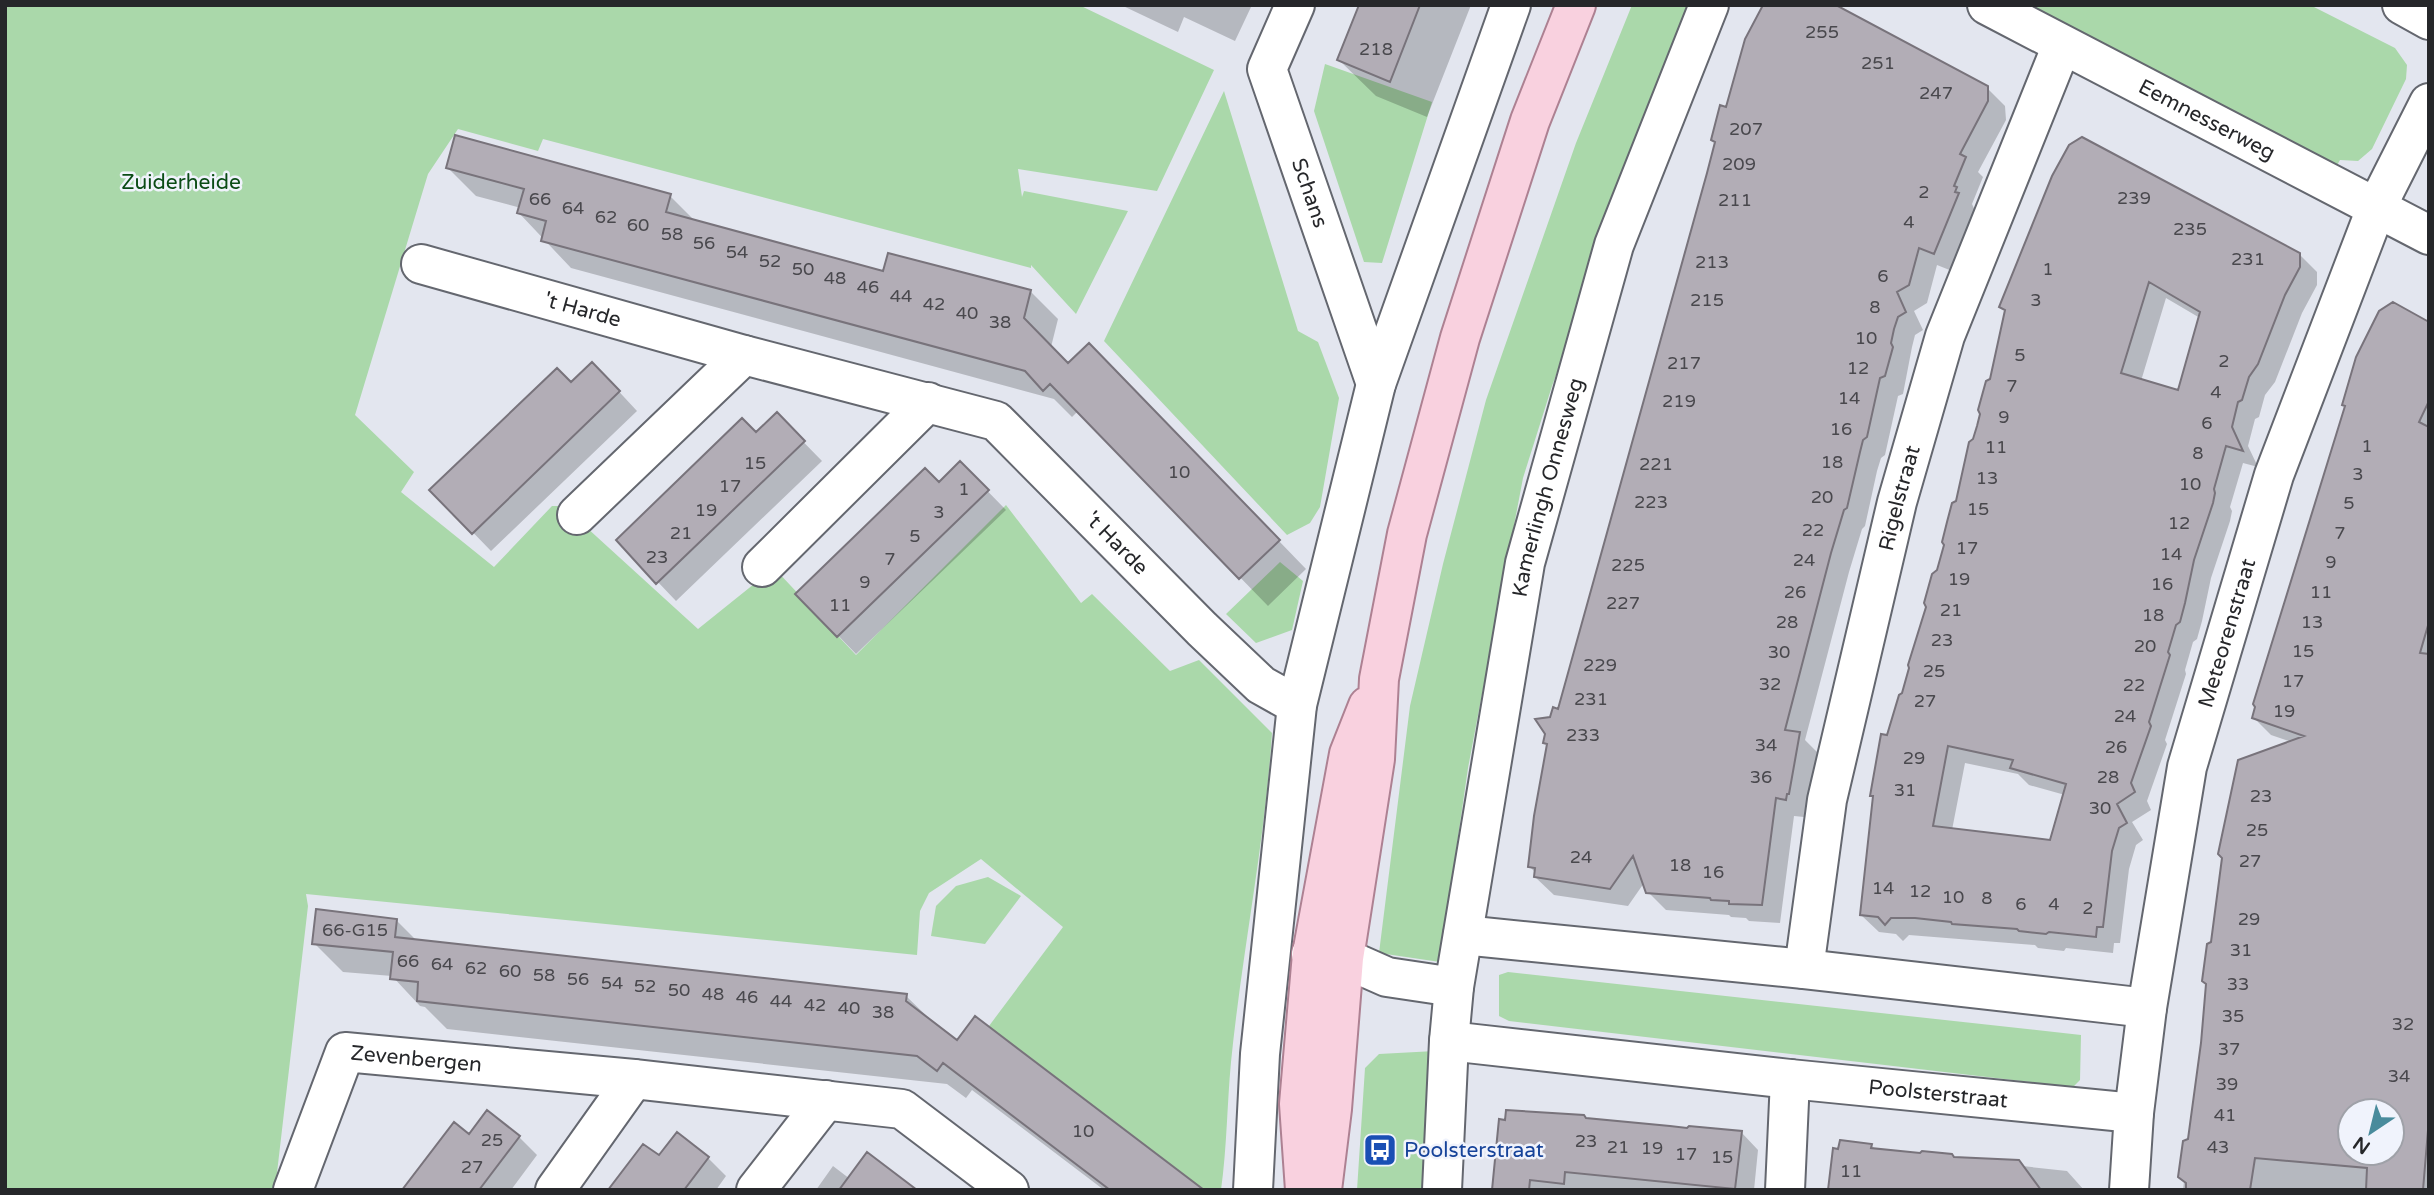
<svg xmlns="http://www.w3.org/2000/svg" width="2434" height="1195" font-family="'Varela Round',sans-serif">
	<style>
		.green { fill: #aad8aa }
		.shadow { fill: #0003; fill-rule: evenodd }
		.building { fill: #b2adb6; stroke: #78737b; stroke-width: 2; fill-rule: evenodd }
		.lines { fill: none; stroke-linecap: round; stroke-linejoin: round }
		.minor-casing { stroke: #64676f; stroke-width: 42 }
		.major-casing { stroke: #ad8192; stroke-width: 42 }
		.minor { stroke: #fff; stroke-width: 38 }
		.major { stroke: #f9d1df; stroke-width: 38 }
		.labels { text-anchor: middle; stroke-width: 5; stroke-linejoin: round; paint-order: stroke }
		.number-label { font-size: 18px; fill: #49484d }
		.street-label { font-size: 21px; fill: #26272a; stroke: #f0f3fc }
		.park-label { font-size: 21px; fill: #0b4c16; stroke: #f0f3fc }
		.transit-label { font-size: 21px; fill: #164399; stroke: #f0f3fc; text-anchor: start }
	</style>
	<rect width="100%" height="100%" fill="#e3e6ef"/>
	<!-- green -->
	<path class="green" d="M5,5h1074l135,65 -57,121 -139,-22 4,28 2,-6 104,20 -52,103 -45,-49v3l-488,-129 -5,12 -80,-22 -30,45 -73,241 59,57 -13,20 93,75 58,-61h11l135,123 76,-61 82,87 150,-150 75,98 11,-9 78,77 29,-11 73,73c-7,110 -30,219 -41,329 -4,43 -4,85 -10,128h-21l-214,-160 77,-103 -82,-68 -52,34 -9,18 -3,44 -611,-61 2,12 -33,284h-270z
		M1632,5h58l-138,381 -29,92 -55,290 -28,194 -61,-9 31,-247 33,-142 43,-164 90,-257z
		M2018,5h292l85,43 12,17 -1,14 -34,70 -14,12 -18,-1 -8,14z
		M1325,64l107,38 -50,161 -18,-1 -50,-151z
		M1224,91l74,240 20,11 21,56 -19,109 -10,16 -23,12 -183,-194z
		M1280,562l23,19 -11,49 -36,13 -30,-29z
		M988,877l33,19 -36,48 -54,-8 5,-30 20,-20z
		M1508,972l573,63 -1,45 -7,7 -564,-66 -10,-5v-41z
		M1435,1051l-10,139h-68l8,-122 14,-14z"/>
	<!-- shadow -->
	<path class="shadow" d="M1121,5h128l2,2 -16,34 -51,-24 -6,15z
		M1361,5h110l-44,112 -51,-21 -37,-36z
		M1836,5l151,83 18,18 1,14 -28,52 5,5 -11,27 4,9 -24,58 -15,-6 -10,38 -13,8 9,19 -8,5 -3,12 -9,47 -5,2 -13,59 -4,3 -4,13 -12,55 -3,3 -13,43 -44,168 12,12 -10,60 -2,-1 -1,6 -10,-1 -14,107 -31,-2 -3,-3 -15,-1 -2,-2 -63,-5 -18,-18 -4,-9 -16,23 -74,-11 -19,-18 1,-4 -6,-6 18,-122 -3,-3 7,-23 7,-8 168,-602z
		M448,168l222,28 26,26 188,51 146,18 28,28 -7,28 17,18 49,8 189,196 -38,37 -190,-195 -6,6 -18,-18 -483,-131 -52,-55 2,-5 -45,-12z
		M2299,254l18,18v13l-15,28 -27,69 -10,13 -6,22 -4,2 -7,27 10,21 -15,-4 -13,44 2,4 -2,10 -19,57 -9,43 -5,18 -4,3 -8,28 1,4 -21,66 2,4 -20,57 4,9 -19,12 11,18 -7,5 -7,24 -9,74h-6l-1,10 -47,-5 -2,3 -26,-3 -3,-3 -126,-10 -6,6 -7,-7 -17,-2 -18,-17 13,-117 -2,-3 32,-101 87,-314 16,-67 -6,-6zM2166,298l34,20 -21,74 -38,-11zM1965,763l53,11 11,11 36,10 -14,47 -99,-12z
		M2429,324v866h-246l30,-247 79,-201 -21,-7 -17,-17zM2350,1111h42v42h-42z
		M611,383l26,28 -146,140 -59,-61 139,-105z
		M777,415l45,46 -146,140 -58,-61 138,-106z
		M960,463l46,47 -150,144 -58,-60 141,-110z
		M396,920l22,22 488,54 29,28 22,19 242,147h-95l-132,-100 -6,8 -19,-14 -500,-55 -22,-22 -5,-1 -28,-30 -49,-4 -29,-29z
		M1586,1120l155,12 17,18 -4,40h-261z
		M470,1136l49,1 18,18 -26,35h-107z
		M1871,1145l5,5 191,21 17,19h-254z
		M659,1158h49l18,18 -10,14h-106z
		M833,1166l17,13 60,11h-94z"/>
	<!-- building -->
	<path class="building" d="M1359,5h61l-30,77 -53,-22z
		M1763,5h73l152,81v15l-28,53 6,3 -12,29 3,1 -2,5 4,1 -25,61 -15,-6 -10,37 -12,7 9,20 -8,5 -4,12 -3,14 2,4 -8,29 -5,2 -13,59 -4,3 -3,12 -13,56 -3,2 -13,43 -46,177 15,2 -11,62h-2l-1,6 -10,-2 -14,107 -33,-1v-3l-18,-1 -1,-2 -64,-5 -13,-37 -23,33 -76,-12 1,-9 -7,-1 6,-51 13,-72 -4,-1 2,-9 -10,-15 15,-2 3,-10 5,2 149,-536 8,-31 -4,-2 9,-35 6,2 19,-68z
		M455,135l216,59 -5,18 217,59 5,-18 143,37 -7,28 44,45 21,-20 191,197 -41,39 -189,-195 -7,7 -18,-20 -484,-130 5,-20 -29,-8 7,-24 -78,-21z
		M2082,137l218,116v14l-15,28 -27,69 -9,13 -7,23 -4,2 -6,25 11,24 -17,-5 -12,43 1,4 -2,10 -19,57 -9,43 -5,19 -4,3 -8,27 2,3 -21,67 2,4 -20,57 4,9 -18,12 10,19 -8,5 -7,23 -9,76h-6l-1,10 -47,-5 -3,2 -27,-3 -2,-2 -65,-5 -1,-2 -36,-4h-24l-6,7 -7,-8 -18,-2 13,-119h-3l11,-62 6,1 12,-40 3,-2 7,-25 -1,-3 18,-58 -2,-4 8,-29 5,-4 7,-25 -2,-3 5,-20 5,-19 4,-2 13,-59 4,-3 4,-13 3,-12 -2,-4 8,-29 4,-2 15,-69 -6,-3 53,-131 17,-31zM2149,282l51,30 -22,78 -57,-17zM1948,746l65,14 -3,8 56,16 -16,56 -117,-14z
		M2393,302l36,20v79l-10,21 10,5v195l-9,31 9,1v464l-6,72h-57l1,-22 -112,-10 -5,32h-64v-7l-8,-6 5,-36 5,-2 13,-96 5,-59 -4,-3 5,-37 4,-2 11,-84 -4,-4 20,-94 66,-24 -52,-18 3,-11 -2,-3 92,-298 -3,-1 14,-48 23,-46zM2350,1111h42v42h-42z
		M592,362l28,29 -148,143 -43,-44 128,-122 14,14z
		M777,412l28,29 -149,143 -40,-44 126,-122 14,14z
		M960,461l29,29 -152,147 -42,-43 130,-126 14,14z
		M316,909l81,10 -2,18 512,57 -1,7 51,39 18,-24 229,174h-94l-167,-127 -6,8 -20,-15 -500,-55 1,-19 -28,-3 3,-27 -81,-8z
		M487,1110l33,26 -41,54h-77l52,-68 15,12z
		M1506,1110l78,5 2,3 84,8 17,2 2,-2 53,5 -7,58 -170,-17 -1,12 -34,-4 -1,10h-37l7,-71 6,1z
		M677,1132l32,25 -25,33h-76l35,-46 16,11z
		M1840,1140l32,4 -1,4 49,5 2,-2 30,3 2,3 65,3 22,30h-213l5,-42 5,1z
		M867,1152l50,38h-78z"/>
	<g class="lines">
		<defs>
			<g id="minor">
				<path id="s1" d="M1295,5l-28,64 109,315"/>
				<path id="s2" d="M1987,5l442,230"/>
				<path d="M2402,5l27,15"/>
				<path id="s3" d="M421,264l323,91 252,66 206,208 59,56 36,20"/>
				<path d="M577,515l167,-160"/>
				<path d="M762,567l166,-165"/>
				<path d="M1463,935l341,34 343,39"/>
				<path d="M1311,954l33,4 43,19 67,10"/>
				<path id="s4" d="M1804,969l23,-169 70,-298 48,-166 117,-291"/>
				<path id="s5" d="M1449,1041l341,38 344,34"/>
				<path id="s6" d="M293,1190l52,-138 289,27 268,30 107,81"/>
				<path d="M555,1190l79,-111"/>
				<path d="M756,1190l70,-90"/>
				<path d="M1253,1190l7,-136 37,-349 79,-321 135,-379"/>
				<path id="s7" d="M1442,1190l7,-149 5,-54 71,-424 89,-318 95,-240"/>
				<path d="M1785,1190l5,-111"/>
				<path id="s8" d="M2129,1190l5,-77 13,-105 40,-241 87,-292 103,-269 52,-103"/>
			</g>
			<path id="major" d="M1305,1190l-6,-86 13,-150 37,-200 19,-48
				M1322,1190l10,-81 12,-151 31,-199 4,-80 28,-145 53,-196 70,-217 46,-116"/>
		</defs>
		<!-- minor casing -->
		<use href="#minor" class="minor-casing"/>
		<!-- major casing -->
		<use href="#major" class="major-casing"/>
		<!-- minor -->
		<use href="#minor" class="minor"/>
		<!-- major -->
		<use href="#major" class="major"/>
	</g>
	<!-- icons -->
	<defs>
		<symbol id="bus-square" viewBox="-11 -11 22 22"><rect x="-9" y="-9" width="18" height="18" rx="4" fill="#1a4fb4" stroke="#f0f3fc"/><path d="M-5-6H5V4H4V6H2V4H-2V6H-4V4H-5ZM-3.5-4V0h7V-4ZM-3.5 1.2v1.5H-2V1.2ZM2 1.2v1.5H3.5V1.2Z" fill="#fff"/></symbol>
	</defs>
	<g fill-rule="evenodd">
		<use href="#bus-square" x="1361" y="1131" width="38" height="38"/>
	</g>
	<g class="labels">
		<!-- number labels -->
		<g class="number-label">
			<text x="1822" y="38">255</text>
			<text x="1376" y="55">218</text>
			<text x="1878" y="69">251</text>
			<text x="1936" y="99">247</text>
			<text x="1746" y="135">207</text>
			<text x="1739" y="170">209</text>
			<text x="1924" y="198">2</text>
			<text x="2134" y="204">239</text>
			<text x="540" y="205">66</text>
			<text x="1735" y="206">211</text>
			<text x="573" y="214">64</text>
			<text x="606" y="223">62</text>
			<text x="1909" y="228">4</text>
			<text x="638" y="231">60</text>
			<text x="2190" y="235">235</text>
			<text x="672" y="240">58</text>
			<text x="704" y="249">56</text>
			<text x="737" y="258">54</text>
			<text x="2248" y="265">231</text>
			<text x="770" y="267">52</text>
			<text x="1712" y="268">213</text>
			<text x="803" y="275">50</text>
			<text x="2048" y="275">1</text>
			<text x="1883" y="282">6</text>
			<text x="835" y="284">48</text>
			<text x="868" y="293">46</text>
			<text x="901" y="302">44</text>
			<text x="1707" y="306">215</text>
			<text x="2036" y="306">3</text>
			<text x="934" y="310">42</text>
			<text x="1875" y="313">8</text>
			<text x="967" y="319">40</text>
			<text x="1000" y="328">38</text>
			<text x="1866" y="344">10</text>
			<text x="2020" y="361">5</text>
			<text x="2224" y="367">2</text>
			<text x="1684" y="369">217</text>
			<text x="1858" y="374">12</text>
			<text x="2012" y="392">7</text>
			<text x="2216" y="398">4</text>
			<text x="1849" y="404">14</text>
			<text x="1679" y="407">219</text>
			<text x="2004" y="423">9</text>
			<text x="2207" y="429">6</text>
			<text x="1841" y="435">16</text>
			<text x="2367" y="452">1</text>
			<text x="1996" y="453">11</text>
			<text x="2198" y="459">8</text>
			<text x="1832" y="468">18</text>
			<text x="755" y="469">15</text>
			<text x="1656" y="470">221</text>
			<text x="1179" y="478">10</text>
			<text x="2358" y="480">3</text>
			<text x="1987" y="484">13</text>
			<text x="2190" y="490">10</text>
			<text x="730" y="492">17</text>
			<text x="964" y="495">1</text>
			<text x="1822" y="503">20</text>
			<text x="1651" y="508">223</text>
			<text x="2349" y="509">5</text>
			<text x="1978" y="515">15</text>
			<text x="706" y="516">19</text>
			<text x="939" y="518">3</text>
			<text x="2179" y="529">12</text>
			<text x="1813" y="536">22</text>
			<text x="681" y="539">21</text>
			<text x="2340" y="539">7</text>
			<text x="915" y="542">5</text>
			<text x="1967" y="554">17</text>
			<text x="2171" y="560">14</text>
			<text x="657" y="563">23</text>
			<text x="890" y="565">7</text>
			<text x="1804" y="566">24</text>
			<text x="2331" y="568">9</text>
			<text x="1628" y="571">225</text>
			<text x="1959" y="585">19</text>
			<text x="865" y="588">9</text>
			<text x="2162" y="590">16</text>
			<text x="1795" y="598">26</text>
			<text x="2321" y="598">11</text>
			<text x="1623" y="609">227</text>
			<text x="840" y="611">11</text>
			<text x="1951" y="616">21</text>
			<text x="2153" y="621">18</text>
			<text x="1787" y="628">28</text>
			<text x="2312" y="628">13</text>
			<text x="1942" y="646">23</text>
			<text x="2145" y="652">20</text>
			<text x="2303" y="657">15</text>
			<text x="1779" y="658">30</text>
			<text x="1600" y="671">229</text>
			<text x="1934" y="677">25</text>
			<text x="2293" y="687">17</text>
			<text x="1770" y="690">32</text>
			<text x="2134" y="691">22</text>
			<text x="1591" y="705">231</text>
			<text x="1925" y="707">27</text>
			<text x="2284" y="717">19</text>
			<text x="2125" y="722">24</text>
			<text x="1583" y="741">233</text>
			<text x="1766" y="751">34</text>
			<text x="2116" y="753">26</text>
			<text x="1914" y="764">29</text>
			<text x="1761" y="783">36</text>
			<text x="2108" y="783">28</text>
			<text x="1905" y="796">31</text>
			<text x="2261" y="802">23</text>
			<text x="2100" y="814">30</text>
			<text x="2257" y="836">25</text>
			<text x="1581" y="863">24</text>
			<text x="2250" y="867">27</text>
			<text x="1680" y="871">18</text>
			<text x="1713" y="878">16</text>
			<text x="1883" y="894">14</text>
			<text x="1920" y="897">12</text>
			<text x="1953" y="903">10</text>
			<text x="1987" y="904">8</text>
			<text x="2021" y="910">6</text>
			<text x="2054" y="910">4</text>
			<text x="2088" y="914">2</text>
			<text x="2249" y="925">29</text>
			<text x="355" y="936">66-G15</text>
			<text x="2241" y="956">31</text>
			<text x="408" y="967">66</text>
			<text x="442" y="970">64</text>
			<text x="476" y="974">62</text>
			<text x="510" y="977">60</text>
			<text x="544" y="981">58</text>
			<text x="578" y="985">56</text>
			<text x="612" y="989">54</text>
			<text x="2238" y="990">33</text>
			<text x="645" y="992">52</text>
			<text x="679" y="996">50</text>
			<text x="713" y="1000">48</text>
			<text x="747" y="1003">46</text>
			<text x="781" y="1007">44</text>
			<text x="815" y="1011">42</text>
			<text x="849" y="1014">40</text>
			<text x="883" y="1018">38</text>
			<text x="2233" y="1022">35</text>
			<text x="2403" y="1030">32</text>
			<text x="2229" y="1055">37</text>
			<text x="2399" y="1082">34</text>
			<text x="2227" y="1090">39</text>
			<text x="2225" y="1121">41</text>
			<text x="1083" y="1137">10</text>
			<text x="492" y="1146">25</text>
			<text x="1586" y="1147">23</text>
			<text x="1618" y="1153">21</text>
			<text x="2218" y="1153">43</text>
			<text x="1652" y="1154">19</text>
			<text x="1686" y="1160">17</text>
			<text x="1722" y="1163">15</text>
			<text x="472" y="1173">27</text>
			<text x="1851" y="1177">11</text>
		</g>
		<!-- street labels -->
		<g class="street-label">
			<text dy="7" stroke="none"><textPath href="#s2" startOffset="248">Eemnesserweg</textPath></text>
			<text dy="7" stroke="none"><textPath href="#s1" startOffset="201">Schans</textPath></text>
			<text dy="7" stroke="none"><textPath href="#s3" startOffset="168">'t Harde</textPath></text>
			<text dy="7" stroke="none"><textPath href="#s7" startOffset="712">Kamerlingh Onnesweg</textPath></text>
			<text dy="7" stroke="none"><textPath href="#s4" startOffset="481">Rigelstraat</textPath></text>
			<text dy="7" stroke="none"><textPath href="#s3" startOffset="768">'t Harde</textPath></text>
			<text dy="7" stroke="none"><textPath href="#s8" startOffset="567">Meteorenstraat</textPath></text>
			<text dy="7" stroke="none"><textPath href="#s6" startOffset="219">Zevenbergen</textPath></text>
			<text dy="7" stroke="none"><textPath href="#s5" startOffset="492">Poolsterstraat</textPath></text>
		</g>
		<!-- park labels -->
		<g class="park-label">
			<text x="181" y="189">Zuiderheide</text>
		</g>
		<!-- transit labels -->
		<g class="transit-label">
			<text x="1404" y="1157">Poolsterstraat</text>
		</g>
	</g>
	<!-- border -->
	<rect width="2434" height="1195" fill="none" stroke="#26272a" stroke-width="14"/>
	<!-- north arrow -->
	<g transform="translate(2371 1132) rotate(215)"><circle r="33" fill="#f0f3fc" stroke="#9fa1a8" stroke-width="2"/>
	<path d="M0-5L12 26L0 18L-12 26Z" fill="#498b9c"/>
	<text y="-10" font-size="19" font-weight="bold" text-anchor="middle" fill="#26272a">N</text>
	</g>
</svg>
